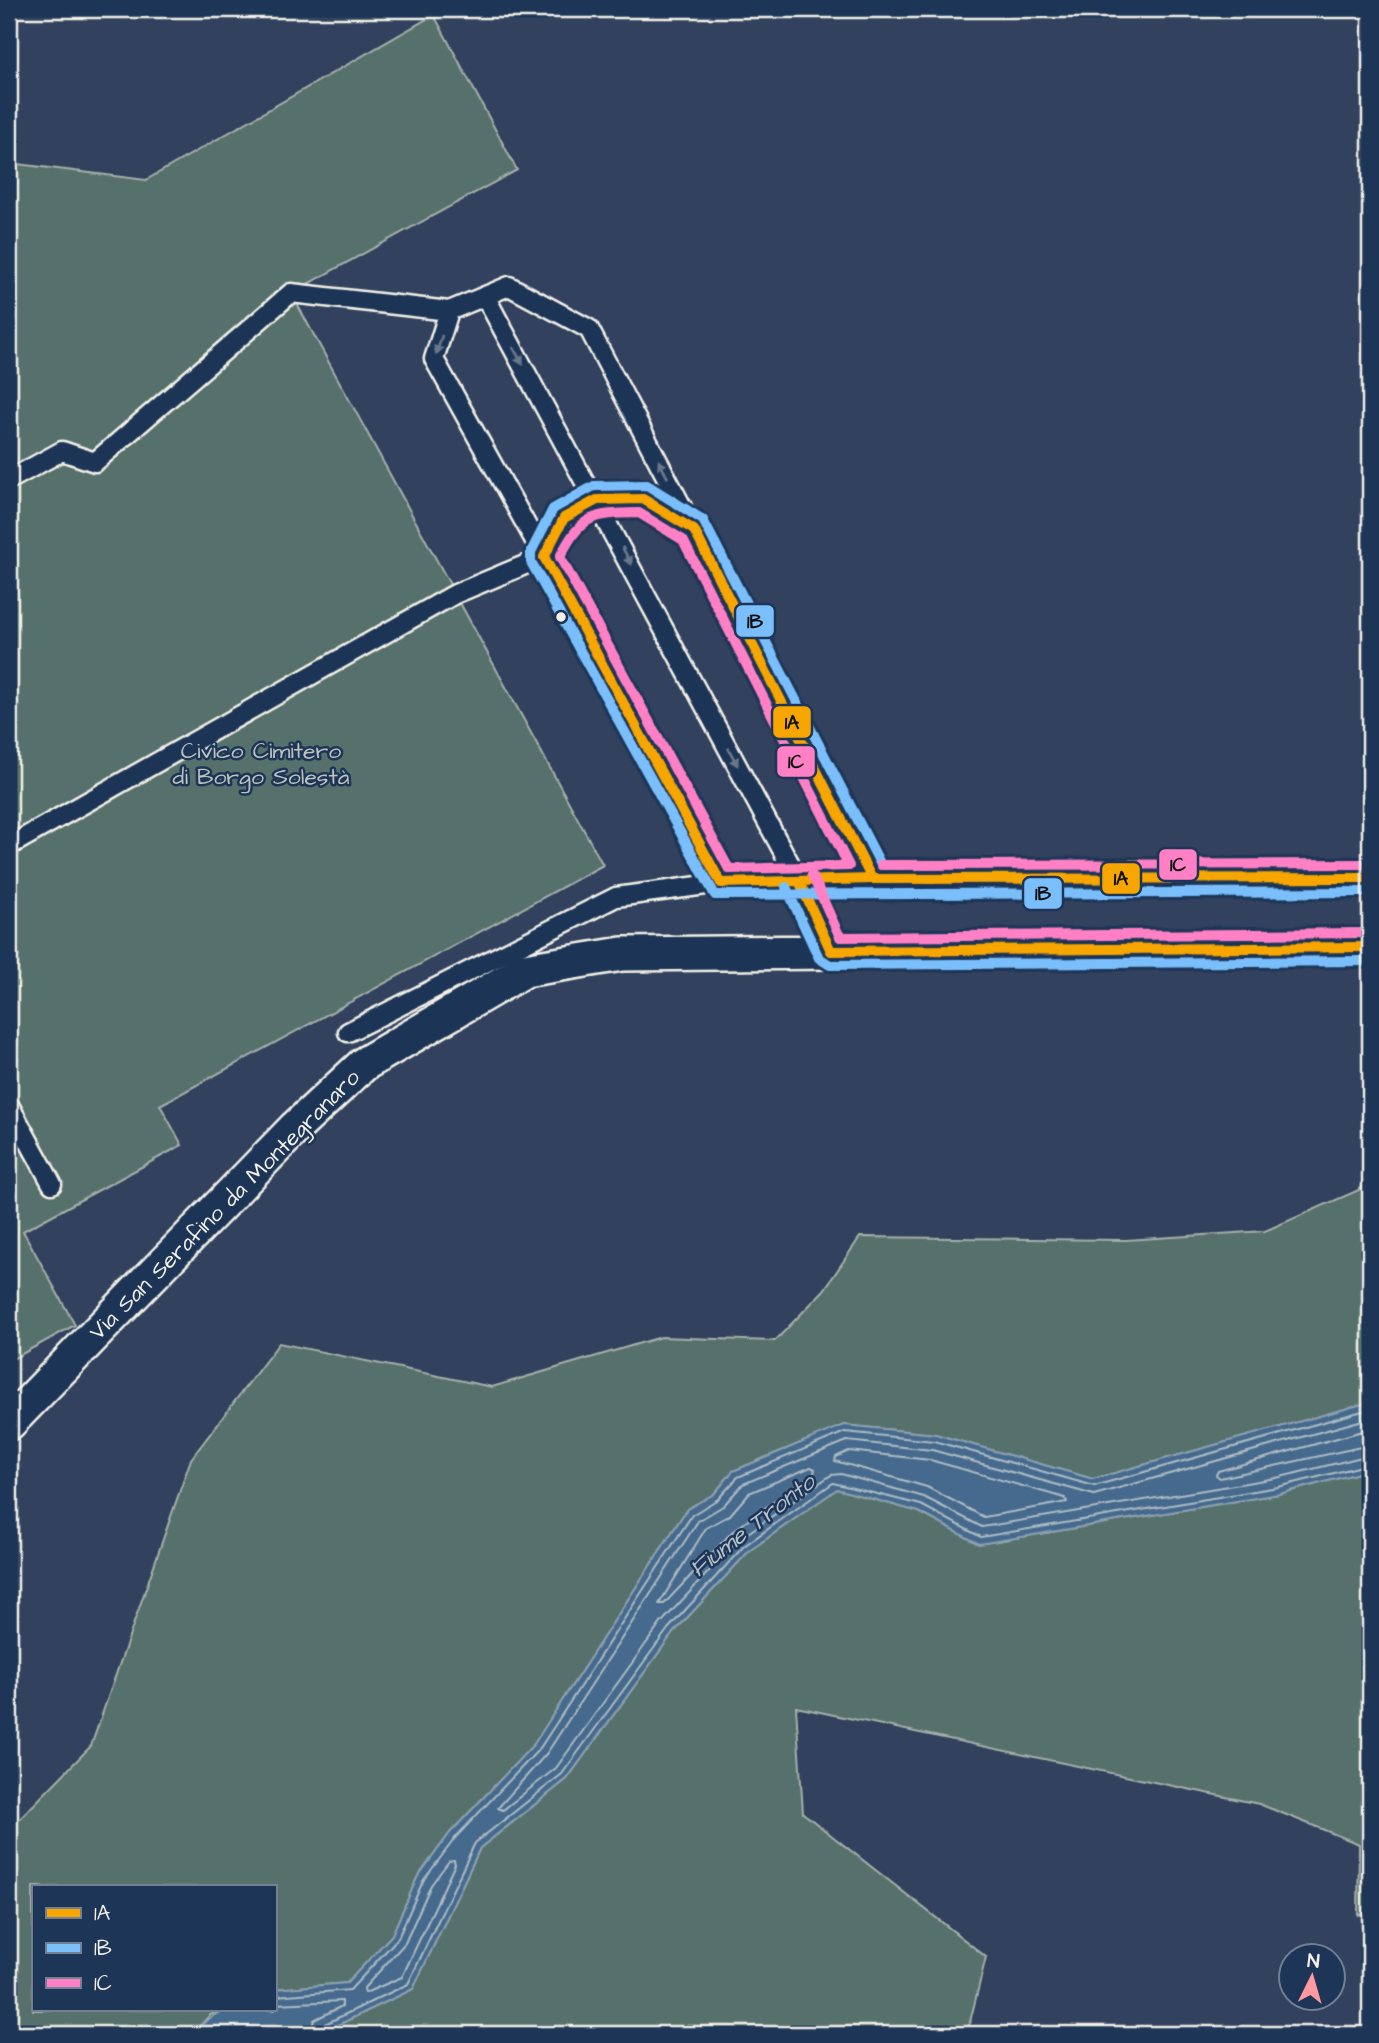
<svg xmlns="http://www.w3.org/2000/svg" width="1379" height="2043" font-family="'Architects Daughter',sans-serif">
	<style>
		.green { fill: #57706c; stroke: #a6b0aa; stroke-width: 2 }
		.water { fill: #456a8d; stroke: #8ba0b1; stroke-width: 2 }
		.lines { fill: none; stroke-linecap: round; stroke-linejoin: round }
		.shore { stroke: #aebbc4; stroke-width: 2 }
		.lane-casing { stroke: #f4f1e8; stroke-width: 23 }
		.street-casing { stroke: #f4f1e8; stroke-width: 38 }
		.lane { stroke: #1d3557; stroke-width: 18 }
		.street { stroke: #1d3557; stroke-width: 33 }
		.bus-1-casing { stroke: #1d3557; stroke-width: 16 }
		.bus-2-casing { stroke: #1d3557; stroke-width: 16 }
		.bus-3-casing { stroke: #1d3557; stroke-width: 16 }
		.bus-1 { stroke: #f7a600; stroke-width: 10 }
		.bus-2 { stroke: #7abffc; stroke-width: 10 }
		.bus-3 { stroke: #ff80c5; stroke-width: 10 }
		.oneway { fill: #68778a }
		.bus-dot { fill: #f4f1e8; stroke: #1d3557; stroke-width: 2.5 }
		.labels { text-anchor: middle; stroke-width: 5; stroke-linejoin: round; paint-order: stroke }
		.park-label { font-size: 23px; fill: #bdc4bd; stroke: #1d3557 }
		.street-label { font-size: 23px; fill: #f4f1e8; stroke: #1d3557 }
		.water-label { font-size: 24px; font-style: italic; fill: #b7c2c8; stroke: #1d3557 }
		.line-badge { stroke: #1d3557; stroke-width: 2.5 }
		.pale-badge-label { font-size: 19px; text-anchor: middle; font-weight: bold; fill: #111 }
	</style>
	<rect width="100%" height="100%" fill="#31415e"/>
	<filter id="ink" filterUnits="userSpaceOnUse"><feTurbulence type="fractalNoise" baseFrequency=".0143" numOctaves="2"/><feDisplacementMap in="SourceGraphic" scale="14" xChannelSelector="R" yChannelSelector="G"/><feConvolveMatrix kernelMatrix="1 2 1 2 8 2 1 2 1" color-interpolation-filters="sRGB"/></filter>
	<g filter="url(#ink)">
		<!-- green -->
		<path class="green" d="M434,15l83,155 -226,123 312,572 -443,240 22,40 -159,86 52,94 -66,36v-1198l137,17z
			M1370,1179v223l-277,77 -158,-45 -91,-9 -111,46 -19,23 -27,15 -153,235 -84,89 -33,45 -25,57 -45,48 -72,6v-102h-242v123h188l-11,5 -18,19h-183v-204l82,-84 100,-287 88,-116 213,44 169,-50 114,4 49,-51 36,-53 266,3 139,-9 94,-41z
			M1370,1470v441l-12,4 1,-71 -100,-40 -463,-97 7,106 183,144 -19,77h-648l94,-45 67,-141 87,-69 106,-146 76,-82 88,-62 82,23 60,32 300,-50z"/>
		<!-- water -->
		<path class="water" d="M1370,1402v68l-91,24 -300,50 -60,-32 -82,-23 -88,62 -76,82 -106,146 -87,69 -67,141 -94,45h-127c30,-32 41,-24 83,-24v-21l72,-6 45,-48 25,-57 33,-45 84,-89 153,-235 27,-15 19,-23 111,-46 91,9 158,45z"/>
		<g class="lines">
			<!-- shore -->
			<path class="shore" d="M1370,1418l-276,77 -162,-45 -85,-9 -104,43 -20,22 -25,15 -151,232 -49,55 5,2 53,-42 105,-145 77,-83 93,-65 10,-1 83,23 58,30 294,-49 94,-23
				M1370,1429l-152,42 -2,4 4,3 150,-33
				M849,1451l81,9 135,38 2,4 -83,15 -57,-30 -92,-26 1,-4z
				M811,1467l4,2 -1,4 -81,58 -69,73h-5l47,-76 24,-13 19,-22z
				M454,1860l1,4 -53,113 -37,16 -1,-5 41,-45 26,-58 18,-24z
				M275,1996l75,-6 48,-52 25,-57 33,-44 84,-89 152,-233 26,-16 20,-22 107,-45 89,9 160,45 276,-77
				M275,2004l67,-3v5l-28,14 -4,14
				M318,2034l5,-9 85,-41 67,-141 87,-69 106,-145 76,-83 89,-63 88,22 60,32 297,-50 92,-23"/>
			<defs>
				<path id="lane" d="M9,480l53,-29 33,11 196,-169 158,18
					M9,846l446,-252 89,-37 -110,-198 15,-48 60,-25 80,43 105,201
					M721,883l-177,-326 20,-39 33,-18 46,-1 51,31 178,349
					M348,1032l268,-135 105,-14 78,-2 -314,-585
					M9,1105l43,79"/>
				<path id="street" d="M831,951l-32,-70 571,-3
					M9,1423l286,-295 69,-64 161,-94 97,-16 748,-7"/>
			</defs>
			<!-- lane casing -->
			<use href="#lane" class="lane-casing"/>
			<!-- street casing -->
			<use href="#street" class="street-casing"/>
			<!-- lane -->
			<use href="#lane" class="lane"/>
			<!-- street -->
			<use href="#street" class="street"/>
			<defs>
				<path id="bus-1" d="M643,499l51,31 178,349 -151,4 -177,-326 20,-39 33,-18z
					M872,879l498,-1
					M799,881l32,70 539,-4"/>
				<path id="bus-2" d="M881,865l-178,-345 -56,-35 -53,1 -41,23 -22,43v10l184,333 655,-3
					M786,887l33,71 11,7 540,-4"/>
				<path id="bus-3" d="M639,513l44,27 166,326 -120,3 -169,-312c22,-43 33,-43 79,-44z
					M881,865l489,-1
					M812,875l28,62 530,-4"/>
			</defs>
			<!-- bus-1 casing -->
			<use href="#bus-1" class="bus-1-casing"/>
			<!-- bus-2 casing -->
			<use href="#bus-2" class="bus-2-casing"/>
			<!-- bus-3 casing -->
			<use href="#bus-3" class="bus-3-casing"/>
			<!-- bus-1 -->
			<use href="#bus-1" class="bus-1"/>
			<!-- bus-2 -->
			<use href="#bus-2" class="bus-2"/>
			<!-- bus-3 -->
			<use href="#bus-3" class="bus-3"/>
		</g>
		<!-- one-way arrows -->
		<defs><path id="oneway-solid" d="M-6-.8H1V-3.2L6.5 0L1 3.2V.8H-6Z" transform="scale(1.75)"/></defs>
		<g class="oneway">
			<use href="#oneway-solid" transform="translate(439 345) rotate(107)"/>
			<use href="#oneway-solid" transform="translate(518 356) rotate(61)"/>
			<use href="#oneway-solid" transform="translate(663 469) rotate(-118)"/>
			<use href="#oneway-solid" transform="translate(627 556) rotate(62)"/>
			<use href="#oneway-solid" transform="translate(733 757) rotate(62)"/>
		</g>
	</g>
	<!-- markers -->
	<circle class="bus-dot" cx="561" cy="617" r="6"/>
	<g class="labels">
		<!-- park labels -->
		<g class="park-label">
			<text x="261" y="758">Civico Cimitero<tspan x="261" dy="26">di Borgo Solestà</tspan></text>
		</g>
		<!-- street labels -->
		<g class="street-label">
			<text transform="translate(224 1204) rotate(-45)" y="8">Via San Serafino da Montegranaro</text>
		</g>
		<!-- water labels -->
		<g class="water-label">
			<text transform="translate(752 1525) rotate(-38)" y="8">Fiume Tronto</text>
		</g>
	</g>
	<g class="line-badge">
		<rect x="735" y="604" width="40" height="34" rx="7" fill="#7abffc"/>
		<rect x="772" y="705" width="40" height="34" rx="7" fill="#f7a600"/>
		<rect x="776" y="745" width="40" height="33" rx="7" fill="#ff80c5"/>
		<rect x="1158" y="848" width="40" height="33" rx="7" fill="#ff80c5"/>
		<rect x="1101" y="862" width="40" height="33" rx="7" fill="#f7a600"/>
		<rect x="1023" y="877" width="40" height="33" rx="7" fill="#7abffc"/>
	</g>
	<g class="pale-badge-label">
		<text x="755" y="628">1B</text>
		<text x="792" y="729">1A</text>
		<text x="796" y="768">1C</text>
		<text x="1178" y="871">1C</text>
		<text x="1121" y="885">1A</text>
		<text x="1043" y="900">1B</text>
	</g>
	<!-- margin -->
	<rect width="1379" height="2043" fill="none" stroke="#1d3557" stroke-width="35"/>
	<rect x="18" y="18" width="1344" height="2008" fill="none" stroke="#f4f1e8" stroke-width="2.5" filter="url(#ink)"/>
	<!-- legend -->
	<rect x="32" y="1885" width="245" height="126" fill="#1d3557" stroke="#738091" stroke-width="2"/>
	<rect x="46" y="1908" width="35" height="10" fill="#f7a600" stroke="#738091" stroke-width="2"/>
	<text x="94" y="1920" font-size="21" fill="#f4f1e8">1A</text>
	<rect x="46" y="1943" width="35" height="10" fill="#7abffc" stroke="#738091" stroke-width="2"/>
	<text x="94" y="1955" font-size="21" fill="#f4f1e8">1B</text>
	<rect x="46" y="1978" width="35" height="10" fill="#ff80c5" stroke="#738091" stroke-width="2"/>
	<text x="94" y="1990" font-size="21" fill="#f4f1e8">1C</text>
	<!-- north arrow -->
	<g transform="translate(1312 1977) rotate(5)"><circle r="33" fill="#1d3557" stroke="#738091" stroke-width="2"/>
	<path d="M0-5L12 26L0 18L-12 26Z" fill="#ff9aa2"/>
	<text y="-10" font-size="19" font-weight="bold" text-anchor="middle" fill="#f4f1e8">N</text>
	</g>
</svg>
